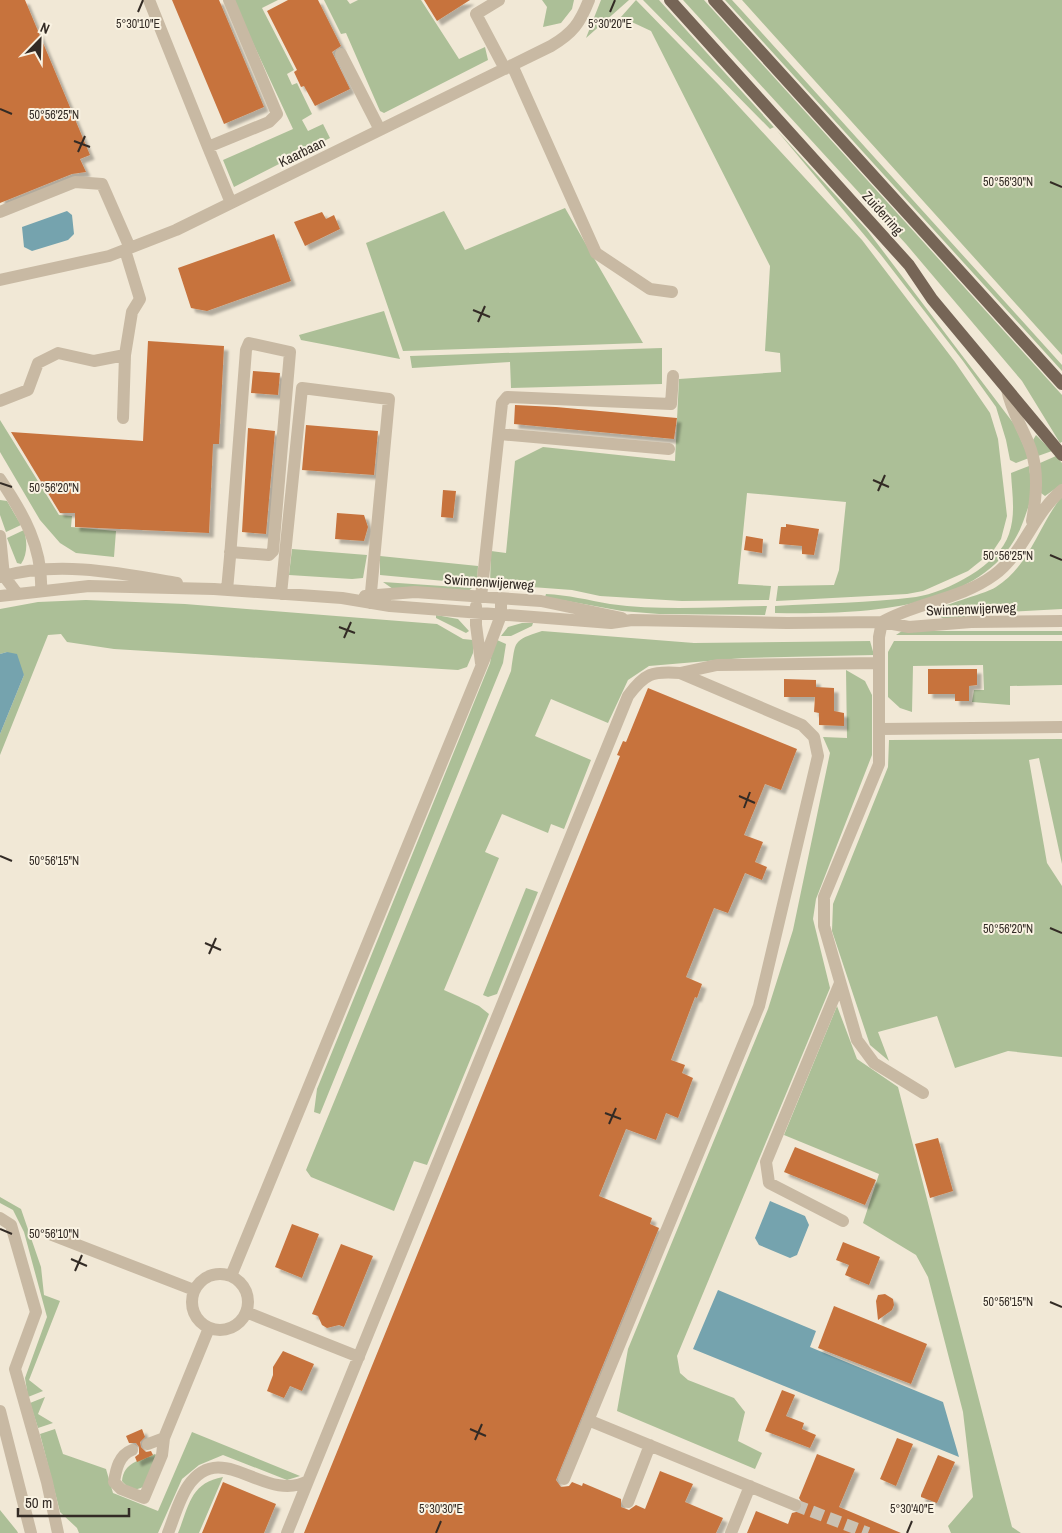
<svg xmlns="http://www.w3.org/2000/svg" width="1062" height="1533" font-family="'Archivo Narrow',sans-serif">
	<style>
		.green { fill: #acbf97 }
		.water { fill: #75a3ae }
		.building { fill: #c7733e; filter: url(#shadow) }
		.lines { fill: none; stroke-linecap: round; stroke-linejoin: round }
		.minor-tunnel { stroke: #cbc2b3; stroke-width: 12; stroke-dasharray: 12 6; stroke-linecap: butt }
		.minor { stroke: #c8b9a3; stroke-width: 12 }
		.major { stroke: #766556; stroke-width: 12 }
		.ticks { fill: none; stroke: #332b25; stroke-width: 2 }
		.labels { text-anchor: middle; stroke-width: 4; stroke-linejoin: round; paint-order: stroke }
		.street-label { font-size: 14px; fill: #332b25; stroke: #f9f2e2 }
		.ticks-label { font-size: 12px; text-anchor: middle; fill: #332b25; stroke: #f9f2e2; stroke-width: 4; stroke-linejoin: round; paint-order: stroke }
	</style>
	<defs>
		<filter id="shadow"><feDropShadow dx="4.5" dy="4.5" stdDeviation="1" flood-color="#0004"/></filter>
	</defs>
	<rect width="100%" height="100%" fill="#f1e8d6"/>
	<!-- green -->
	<path class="green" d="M233,0h45l-16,8 32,62 -7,4 5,11 5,-2 15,31 -10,6 6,11 15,-7 7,14 -96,49 -11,-27 70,-31z
		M324,0h23l3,4 8,-4h63l38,59 26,-12 3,13 -104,53 -4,-2 -34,-78 -5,1z
		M542,0h32l-2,9 -11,14 -18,4 4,-20z
		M601,0h28l-43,38z
		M636,0l83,85 143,155 93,122 35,51 8,26 9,77 -6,23 -8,12 -25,20 -45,20 -16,3 -131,7 2,-15 56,-1 5,-15 7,-68 -99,-9 -9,91 33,2 -2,14 -87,1 -82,-5 -28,-6 -82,-6 1,-33 15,2 9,-92 28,-14 132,14 4,-82 102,-7 -1,-19 -15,-2 5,-85 -119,-235 -30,-14z
		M643,0h16l208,230 147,194 15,34 -13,5 -6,-3 -4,-20 -10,-33 -33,-46 -82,-106 -107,-128 -4,2z
		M683,0h21l358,395v47l-2,1 -38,-62 -116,-137z
		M725,0h7l11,12 319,353v6z
		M742,0h320v355z
		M565,208l78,135 -240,8 -37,-108 78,-32 21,39z
		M384,311l16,48 -99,-19 -2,-5z
		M662,348v36l-151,4 -1,-26 -98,6 -2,-12z
		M0,420l59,95 13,1 -1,11 45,4 -2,26 -38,-4 -16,-10 -20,-23 -40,-68z
		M1036,435l16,16 -14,5 -5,-16z
		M1056,456l6,7v21l-17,12 -4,-3 -1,-30z
		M1029,466c1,9 3,18 2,27 0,9 -5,20 -8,29 -34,92 -167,92 -248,91v-7c47,-3 94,-3 141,-9 31,-5 83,-32 93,-63 7,-20 3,-41 2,-61z
		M1062,496v113l-71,4 -36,6h-11l-9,-5c2,-10 47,-18 61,-27 34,-22 42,-60 66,-91z
		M0,500l7,1 14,24 -15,7 -6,-17z
		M24,530c3,11 4,24 -3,34l-4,-1 -10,-25z
		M292,549l75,6 -4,23 -11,1 -63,-4z
		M380,556l98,10 -1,18 -97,-9z
		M383,582l89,6 -5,4 -74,-3z
		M546,594c22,1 42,6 64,10 51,7 105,3 157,2l-2,9 -106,-1 -37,-3 -77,-14z
		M86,600l99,4 252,20 26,15 10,1v13l-6,14 -9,3 -344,-21 -47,-7 -6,-8 -13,1 -48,120v-21l24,-59 -17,-23 -7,2v-45l38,-7z
		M436,615l22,4 11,12 -3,2 -30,-15z
		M522,623h11l-1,3 -21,10h-10l7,-9z
		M542,631l152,12 176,-2 4,14 -131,3 -94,8 -21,14 -20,43 -57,-24 -16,37 56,24 -27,69 -13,-5 -3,9 -46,-19 -17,38 14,6 -55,132 35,16 10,8 -62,151 -13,-4 -20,50 -83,-34 -5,-7 205,-499c5,-31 1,-30 31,-40z
		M902,631h160v4h-166z
		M497,640l9,4 -3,19 -183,451 -6,-2 3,-23 173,-426 4,-21z
		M894,641h168v44l-52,1v19l-38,-3 2,-12h10l-1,-25 -70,1 -1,46 -12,-4 -12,-11v-45z
		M846,670l19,11 7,14v60l-56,144 -3,20 17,69 -153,368 3,17 8,7 46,18 11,14 -7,29 24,12 -7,16 -138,-58 11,-62 140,-340 25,-79 37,-177 -7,-16 24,1z
		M1062,739v125l-23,-106 -10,2 18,103 15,23v171l-54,-6 -53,17 -18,-52 -59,16 11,29 -19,-16 -38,-114 1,-27 55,-137 1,-27z
		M526,888l12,4 -41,102 -9,3 -5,-2z
		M837,1006l20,53 41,28 114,440 9,6h-70l-3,-7 25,-29 -10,-85 -35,-135 -12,-22 -53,-32 16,-49 -95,-39z
		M0,1197l21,12 20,58 3,28 16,6 -31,79 14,11 -15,6 -3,-19 22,-61 -23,-85 -11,-22 -13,-7z
		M45,1397l-7,17 15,9 -15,5 -8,-25z
		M55,1429l8,25 43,15 7,24 45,18 34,-79 108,44 -13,4 -64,-25 -24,10 -17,14 -24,54h-79l-2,-5 -17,-16 -20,-78z
		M155,1454l2,2 -14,31c-10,5 -14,2 -21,-6 2,-19 17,-20 33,-27z
		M223,1477l-24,56h-21c11,-27 12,-50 45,-56z
		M0,1510l17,21 1,2h-18z"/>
	<!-- water -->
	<path class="water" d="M67,211l5,4 2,19 -6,6 -36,11 -8,-4 -2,-20z
		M7,652l10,2 7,21 -24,59v-80z
		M770,1201l35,15 4,9 -12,30 -7,3 -31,-13 -4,-7z
		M718,1290l98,41 -6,16 133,55 16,55 -266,-108z"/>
	<!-- building -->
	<path class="building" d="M0,0h25l65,155 -10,4 6,13 -14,2 -72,29z
		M172,0h47l45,107 -40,17z
		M288,0h30l23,46 -9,6 18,37 -35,17 -11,-20 -3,1 -7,-15 3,-2 -30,-59z
		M424,0h46l-33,21z
		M322,212l4,7 8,-4 6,14 -35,17 -11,-24z
		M274,234l17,47 -84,30 -16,-3 -13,-40z
		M148,341l76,5 -5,98h-6l-4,89 -134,-6v-14h-15l-49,-81 132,9z
		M253,371l27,2 -2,22 -27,-2z
		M515,405l41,2 121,11 -3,21 -160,-15z
		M306,425l72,6 -4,44 -72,-5z
		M248,428l27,3 -9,103 -24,-2z
		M443,490l13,1 -3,27 -12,-1z
		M337,513l27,2 4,12 -4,14 -29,-2z
		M786,524l33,5 -5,26 -12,-1v-8l-23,-2 2,-17h5z
		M746,536l17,3 -1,14 -18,-3z
		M928,669h49v16l-8,1v15h-14v-7h-27z
		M784,679l32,1v7l18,1v23l10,2v13l-25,-1v-12l-5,-1 1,-15h-31z
		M648,688l149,61 -16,41 -16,-6 -21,51 19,7 -8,20 12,5 -5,13 -17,-7 -17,40 -14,-5 -28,69 16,7 -5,14 -2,-1 -24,63 14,5 -3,8 11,5 -15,40 -12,-5 -10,27 -30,-11 -27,67 53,22 -2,6 9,4 -103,252 5,7 8,-1 3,-4 10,4 1,-3 38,16v8l8,3 7,-5 9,4 15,-38 33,13 -8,18 38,16 -7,15h-412l316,-777 -3,-1 6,-14 3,1z
		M938,1138l15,53 -23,7 -15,-54z
		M795,1147l81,33 -11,25 -81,-33z
		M292,1224l27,10 -17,44 -27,-11z
		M843,1242l37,15 -11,28 -24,-10 4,-10 -13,-5z
		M341,1244l32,12 -29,71 -5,-2 -12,3 -5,-3 -4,-9 -6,-2z
		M885,1294l8,5 1,6 -2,5 -14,10 -2,-19 2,-6z
		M834,1306l93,38 -16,40 -93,-36z
		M283,1351l31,13 -12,27 -12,-5 -6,12 -17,-7 6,-16v-8z
		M782,1390l13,5 -9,21 18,7 -2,6 14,6 -6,13 -45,-17z
		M142,1429l3,8 -5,5 1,5 5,5 5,-1 2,4 -16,7 -2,-5 4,-3v-7l-3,-4h-7l-3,-7z
		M897,1438l16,6 -17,42 -16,-7z
		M817,1454l38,15 -16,38 62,26h-154l9,-22 32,13 4,-11 8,-2 3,-7 -4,-6z
		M938,1455l17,7 -18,41 -16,-6v-2z
		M223,1482l53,22 -12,29h-62z"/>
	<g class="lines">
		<!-- minor-tunnel -->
		<path class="minor-tunnel" d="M795,1505l73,28"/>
		<!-- minor -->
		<path class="minor" d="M149,0l59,147
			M229,0l48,114 -8,8 -61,25 23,56
			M499,0l-23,14 29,55
			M341,54l39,76
			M512,65l84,188 54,36 22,3
			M0,212l75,-30 27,2 28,64
			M125,250l15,49 -8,13 -7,43
			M0,280l109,-24 67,-26 375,-184c22,-13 29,-23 38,-46
			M1007,389c4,23 17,40 24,61 8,23 5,48 1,71
			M0,401l28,-11 10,-27 20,-10 36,8 31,-6 -2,63
			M499,434l170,15
			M0,479c23,34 43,69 41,111
			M0,536l4,40 12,16
			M0,577c57,-17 120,-4 177,6
			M227,590l3,-33 16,-207 3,-7 41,9 -17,199 -4,4 -39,-3
			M281,594l21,-206 87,11 -19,204
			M0,596l89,-10 125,3 128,9 48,8 221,17 21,-3 155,3 95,-1 27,5 62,-5 91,-1
			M365,596l50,-4 126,9 81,17
			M481,597l21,-194 5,-6 164,7 2,-28
			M476,606v19l5,38
			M882,622l-3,15v127l-55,133v29l33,114 17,23 49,30
			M882,622c35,-20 78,-22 112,-47 30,-22 39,-61 68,-85
			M680,673l37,-8 162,-2
			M881,729l181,-2
			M840,983l-74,179 3,21 74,38
			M0,1218l11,7 25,87 -21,57 32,113 11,51
			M52,1235l142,55
			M192 1302a28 28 0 1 1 56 0a28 28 0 1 1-56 0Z
			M231,1276l257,-626 13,-35v-17
			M246,1312l113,45
			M0,1411l31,122
			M588,1420l207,85
			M148,1444l16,-6 45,-110
			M132,1450c-13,5 -16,19 -18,32l7,7 23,9 18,-43 2,-17
			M628,1502l22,-57
			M168,1533c6,-15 11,-34 20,-47 34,-49 76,18 120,-5l320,-785c17,-23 24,-25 52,-23l122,52 12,12 4,19 -59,250 -195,473
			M287,1533l21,-52
			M731,1533l19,-47"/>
		<!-- major -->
		<path class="major" d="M670,0l239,265 23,34 130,156
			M714,0l348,384"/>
	</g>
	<!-- ticks -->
	<path class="ticks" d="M138,12l5,-12M610,12l5,-12M0,109l12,5M74,141l16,6M78,152l7,-16M1050,182l12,5M473,310l17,7M478,322l7,-16M873,480l16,7M0,483l12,4M878,491l7,-16M1050,555l12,5M339,627l16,6M344,638l7,-16M739,796l16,7M744,808l6,-16M0,856l12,5M1050,928l12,5M205,943l16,7M209,954l7,-16M605,1113l16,6M609,1124l7,-16M0,1229l12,5M71,1259l16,7M75,1271l7,-16M1050,1302l12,5M470,1429l16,7M475,1440l7,-16M436,1533l5,-12M907,1533l5,-12"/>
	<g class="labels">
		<!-- street labels -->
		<g class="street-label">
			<text transform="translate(302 152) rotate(-26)" y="5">Kaarbaan</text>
			<text transform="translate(883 213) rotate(48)" y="5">Zuiderring</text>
			<text transform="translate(489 582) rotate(4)" y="5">Swinnenwijerweg</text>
			<text transform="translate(971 609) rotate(-2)" y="5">Swinnenwijerweg</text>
		</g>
	</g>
	<g class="ticks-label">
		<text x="138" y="28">5°30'10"E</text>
		<text x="610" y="28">5°30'20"E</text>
		<text x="54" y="119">50°56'25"N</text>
		<text x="1008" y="186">50°56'30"N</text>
		<text x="54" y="492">50°56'20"N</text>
		<text x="1008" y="560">50°56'25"N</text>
		<text x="54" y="865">50°56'15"N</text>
		<text x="1008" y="933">50°56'20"N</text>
		<text x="54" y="1238">50°56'10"N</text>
		<text x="1008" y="1306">50°56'15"N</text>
		<text x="441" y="1513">5°30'30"E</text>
		<text x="912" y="1513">5°30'40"E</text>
	</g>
	<!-- north arrow -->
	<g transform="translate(40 40) rotate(23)" stroke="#f9f2e2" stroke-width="4" paint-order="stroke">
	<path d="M0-4L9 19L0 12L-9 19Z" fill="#332b25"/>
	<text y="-8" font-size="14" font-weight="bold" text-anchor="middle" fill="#332b25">N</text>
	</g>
	<!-- scale -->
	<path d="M18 1508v8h111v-8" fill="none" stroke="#332b25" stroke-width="2.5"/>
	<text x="25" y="1508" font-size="15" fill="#332b25" stroke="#f9f2e2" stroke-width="4" paint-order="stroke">50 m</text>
</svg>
